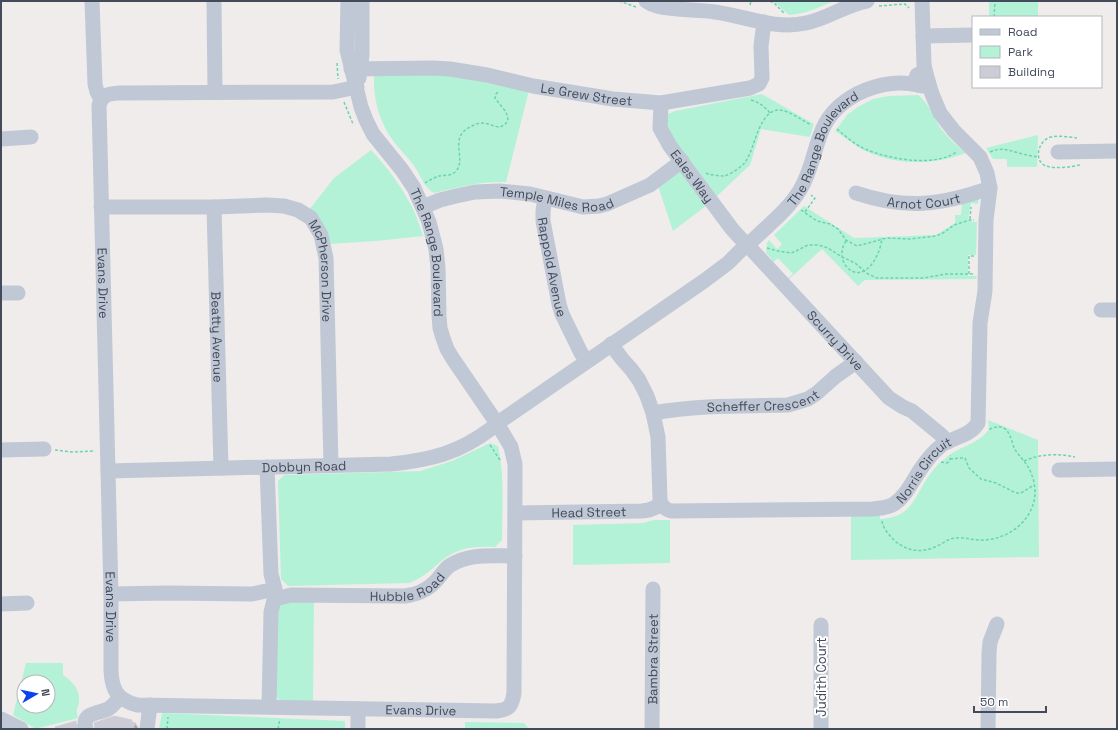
<svg xmlns="http://www.w3.org/2000/svg" width="1118" height="730" font-family="'Space Grotesk',sans-serif">
	<style>
		.green { fill: #b4f2d7; fill-rule: evenodd }
		.building { fill: #cbccd5; stroke: #cfd0d8; filter: url(#shadow) }
		.lines { fill: none; stroke-linecap: round; stroke-linejoin: round }
		.path { stroke: #6ad3b2; stroke-width: 1.5; stroke-dasharray: 3 2; stroke-linecap: butt }
		.minor { stroke: #c0c8d5; stroke-width: 15 }
		.labels { text-anchor: middle; stroke-width: 4; stroke-linejoin: round; paint-order: stroke }
		.street-label { font-size: 13px; fill: #434b5b; stroke: #fff }
	</style>
	<defs>
		<filter id="shadow"><feDropShadow dx="3.5" dy="3.5" stdDeviation="0" flood-color="#0004"/></filter>
	</defs>
	<rect width="100%" height="100%" fill="#efeceb"/>
	<!-- green -->
	<path class="green" d="M773,1h61c-14,6 -29,13 -45,14z
		M989,1h49v16h-49z
		M453,73l76,17 -23,92c-25,-1 -48,5 -72,11 -11,-6 -13,-18 -20,-27 -6,-9 -14,-16 -20,-24 -15,-20 -21,-43 -20,-68z
		M762,94l52,30 -4,13 -49,-8 -11,36 -35,33 -49,-64v-19l9,-4z
		M918,95c11,8 16,23 23,34 7,9 16,17 25,24 -35,13 -75,13 -108,-6 -8,-5 -15,-11 -23,-16l13,-17 10,-7 15,-8 16,-3z
		M1038,135l-1,32h-30v-8h-14l-7,-11z
		M371,150c17,18 31,37 42,59 4,8 7,18 10,27l-47,5 -47,3 -20,-34 25,-32z
		M679,168l27,38 -33,25 -15,-45z
		M979,196l-1,8 -7,-1 -3,18 9,1 -1,33h-8v21h9l-1,3 -111,1 -7,6 -36,-37 -35,32 -1,-1 7,-6 -15,-16 -7,6 -1,-2 2,-3 -6,-6 1,-10 2,-3 8,9 5,-5 -8,-9 30,-29 50,32 82,-3 19,-12v-8h6l1,-13z
		M988,420l50,20 1,117 -188,3v-46l29,-1v6c32,-2 33,-20 48,-42 5,-8 12,-15 20,-21 11,-9 29,-12 39,-24l2,-3z
		M490,443l8,3c7,31 4,63 4,94l-7,7c-22,-1 -37,0 -55,15 -10,9 -18,16 -31,21l-121,3 -7,-7 -3,-98 6,-6 136,-4 32,-10z
		M654,520h16v43l-97,2v-40l70,-2z
		M314,599l-1,103c-11,0 -31,3 -38,-6l2,-91 2,-3z
		M26,663h37v12c10,7 17,14 16,27 -1,8 -4,5 -1,16l-43,11 -7,-5 -15,-9zM24,682h24v24h-24z
		M162,713l183,8v8h-186z
		M465,722l59,1 5,6h-64z"/>
	<!-- building -->
	<path class="building" d="M114,716l18,4v2l2,1 -1,6h-38l-1,-6z
		M76,721l1,8h-21l-1,-2z"/>
	<g class="lines">
		<!-- path -->
		<path class="path" d="M619,1l17,6
			M770,1l5,3 9,9
			M750,5l1,-4
			M879,6l26,-2 4,4
			M994,17l1,-16
			M337,63l1,16
			M751,100c9,3 13,6 19,13
			M344,102l9,22
			M837,129c7,6 14,12 22,17 22,12 67,20 90,10 3,-1 6,-3 8,-5
			M1077,138c-8,-1 -18,-3 -26,-1 -13,3 -18,24 -5,29 9,3 25,1 34,-1
			M990,152c11,-5 18,-2 29,1 6,2 13,3 20,4
			M706,173l2,1c5,1 11,2 16,2 6,-1 19,-10 22,-15 9,-13 13,-52 34,-51 9,1 22,10 31,15
			M425,183c4,-3 9,-5 14,-7 5,-1 13,0 17,-5 11,-12 -8,-33 14,-44 4,-2 8,-4 12,-4 6,0 12,4 18,4 18,-7 0,-21 -5,-29l1,-4 3,-3
			M801,210l16,11 13,3 8,5 8,11 11,6 30,-8 23,1 26,-3 7,-3 11,-8 16,-5h4
			M805,212l10,-14 -4,-3
			M970,219l1,-12
			M846,241c-2,3 -4,7 -4,12 -1,11 10,24 22,18 10,-5 17,-22 18,-33
			M767,248l11,3 13,2 5,-2 12,-6h9l5,1 6,2 14,9 13,6 13,11 9,4h47l22,-4h27
			M969,274v-18h5
			M490,445l10,15
			M55,450l17,2 23,-1
			M950,459l10,-1h5l4,10 12,11 15,4 20,10h5l13,-8
			M1024,461c16,-7 34,-8 51,-4
			M941,462l6,1c3,-2 4,-4 3,-8
			M882,521c1,7 6,13 11,18 12,12 28,15 44,7 7,-3 12,-8 19,-8 10,-1 18,3 28,2 25,-1 50,-20 51,-47 0,-12 -4,-24 -12,-33 -4,-5 -8,-9 -10,-15 -4,-15 -9,-23 -25,-15
			M167,729l1,-12
			M278,729l2,-10"/>
		<!-- minor -->
		<g class="minor">
			<path d="M92,1l3,83 2,8 4,7"/>
			<path d="M214,1l1,91"/>
			<path id="s1" d="M348,1l-1,49 14,57 5,13 7,14 29,36 12,18 15,34 7,27 2,19 1,48 1,12 3,10 4,11 6,10 41,60"/>
			<path d="M646,1c3,2 7,4 11,5 19,5 39,3 58,6 30,4 60,18 91,11 21,-4 39,-18 61,-22"/>
			<path d="M922,1l2,64 4,16 -4,5 -6,-1 -3,-4 2,-6 4,-2 5,2"/>
			<path d="M923,36l50,-1"/>
			<path id="s2" d="M351,69l82,-1 17,1 37,6 46,11 80,13 48,4 89,-15 9,-4 3,-6 -1,-32 3,-24"/>
			<path d="M359,78l3,-23v-54"/>
			<path id="s3" d="M357,87l-24,5 -214,1c-11,1 -16,1 -20,12l12,489v77c1,20 7,29 26,34l359,6c13,-1 16,-5 18,-18l1,-215v-14l-4,-17 -10,-17"/>
			<path id="s4" d="M661,103l-1,25 10,18 62,83 11,12"/>
			<path d="M1,139l30,-2"/>
			<path d="M1058,152l59,-1"/>
			<path id="s5" d="M856,193c50,17 86,12 134,-5"/>
			<path id="s6" d="M545,198l-2,13v10l16,83 3,10 19,39 6,8"/>
			<path id="s7" d="M101,207h113l52,-2 18,1 14,4 13,8 10,17 5,23 5,207"/>
			<path id="s8" d="M214,207l7,261"/>
			<path id="s9" d="M423,207l17,-7 16,-4 19,-4 25,-1 30,3 53,13 16,-1 8,-2 43,-19 32,-24"/>
			<path id="s10" d="M752,241c16,-16 36,-31 48,-51 13,-21 14,-45 25,-66 17,-30 59,-47 93,-39"/>
			<path id="s11" d="M752,250l137,148 14,9 9,4 28,23 8,8"/>
			<path d="M1,293h17"/>
			<path d="M1101,310h16"/>
			<path id="s12" d="M611,344l11,15 9,10 8,11 8,16 6,17 5,24 2,63c2,7 5,9 11,11l202,-2c8,-1 14,-1 21,-5 12,-8 18,-22 26,-34 6,-9 14,-19 22,-25 12,-8 28,-9 36,-22l2,-100 5,-32 1,-71 4,-32 -3,-15 -7,-16 -26,-26 -14,-18 -8,-19 -4,-13"/>
			<path id="s13" d="M653,413c44,-8 90,-7 135,-8l20,-6 9,-6 19,-17 20,-14"/>
			<path d="M502,420l202,-139 24,-18 15,-15"/>
			<path d="M1,450l43,-1"/>
			<path d="M267,467l4,107 4,15"/>
			<path d="M1059,470l58,-1"/>
			<path id="s14" d="M108,471l283,-7c40,-4 68,-11 101,-36"/>
			<path id="s15" d="M515,513l127,-2 7,-1 12,-5"/>
			<path d="M111,594l56,-1 85,1 14,-3"/>
			<path id="s16" d="M275,599l16,-4 114,1c12,-2 21,-5 30,-14 5,-5 8,-11 14,-16 20,-13 43,-10 66,-10"/>
			<path d="M1,604l26,-1"/>
			<path d="M821,625v104"/>
			<path d="M269,707l2,-95 3,-12"/>
			<path d="M1,719l20,10"/>
			<path d="M86,729c-5,-17 12,-15 22,-20 5,-3 8,-7 11,-11"/>
			<path d="M147,729l3,-24"/>
			<path d="M358,729v-20"/>
			<path id="s17" d="M652,729l1,-140"/>
			<path d="M988,729l1,-76 1,-11 7,-18"/>
		</g>
	</g>
	<g class="labels">
		<!-- street labels -->
		<g class="street-label">
			<text dy="5" stroke="none"><textPath href="#s2" startOffset="238">Le Grew Street</textPath></text>
			<text dy="5" stroke="none"><textPath href="#s10" startOffset="119">The Range Boulevard</textPath></text>
			<text dy="5" stroke="none"><textPath href="#s4" startOffset="83">Eales Way</textPath></text>
			<text dy="5" stroke="none"><textPath href="#s9" startOffset="137">Temple Miles Road</textPath></text>
			<text dy="5" stroke="none"><textPath href="#s5" startOffset="69">Arnot Court</textPath></text>
			<text dy="5" stroke="none"><textPath href="#s1" startOffset="272">The Range Boulevard</textPath></text>
			<text dy="5" stroke="none"><textPath href="#s6" startOffset="70">Rappold Avenue</textPath></text>
			<text dy="5" stroke="none"><textPath href="#s7" startOffset="268">McPherson Drive</textPath></text>
			<text dy="5" stroke="none"><textPath href="#s3" startOffset="442">Evans Drive</textPath></text>
			<text dy="5" stroke="none"><textPath href="#s8" startOffset="130">Beatty Avenue</textPath></text>
			<text dy="5" stroke="none"><textPath href="#s11" startOffset="123">Scurry Drive</textPath></text>
			<text dy="5" stroke="none"><textPath href="#s13" startOffset="111">Scheffer Crescent</textPath></text>
			<text dy="5" stroke="none"><textPath href="#s14" startOffset="196">Dobbyn Road</textPath></text>
			<text dy="5" stroke="none"><textPath href="#s12" startOffset="455">Norris Circuit</textPath></text>
			<text dy="5" stroke="none"><textPath href="#s15" startOffset="74">Head Street</textPath></text>
			<text dy="5" stroke="none"><textPath href="#s16" startOffset="135">Hubble Road</textPath></text>
			<text dy="5" stroke="none"><textPath href="#s3" startOffset="766">Evans Drive</textPath></text>
			<text dy="5" stroke="none"><textPath href="#s17" startOffset="70">Bambra Street</textPath></text>
			<text transform="translate(821 677) rotate(-90)" y="5">Judith Court</text>
			<text dy="5" stroke="none"><textPath href="#s3" startOffset="1161">Evans Drive</textPath></text>
		</g>
	</g>
	<!-- border -->
	<rect width="1118" height="730" fill="none" stroke="#434b5b" stroke-width="4"/>
	<!-- legend -->
	<rect x="972" y="16" width="130" height="72" fill="#ffffff" stroke="#b4b7bd"/>
	<rect x="980" y="29" width="20" height="6" fill="#c0c8d5" stroke="#b4b7bd"/>
	<text x="1008" y="36" font-size="12" fill="#434b5b">Road</text>
	<rect x="980" y="46" width="20" height="12" fill="#b4f2d7" stroke="#b4b7bd"/>
	<text x="1008" y="56" font-size="12" fill="#434b5b">Park</text>
	<rect x="980" y="66" width="20" height="12" fill="#cbccd5" stroke="#b4b7bd"/>
	<text x="1008" y="76" font-size="12" fill="#434b5b">Building</text>
	<!-- north arrow -->
	<g transform="translate(36 694) rotate(81)"><circle r="19" fill="#ffffff" stroke="#b4b7bd"/>
	<path d="M0-3L7 15L0 10L-7 15Z" fill="#0944ec"/>
	<text y="-6" font-size="11" font-weight="bold" text-anchor="middle" fill="#434b5b">N</text>
	</g>
	<!-- scale -->
	<path d="M974 706v6h72v-6" fill="none" stroke="#434b5b" stroke-width="2"/>
	<text x="980" y="706" font-size="12" fill="#434b5b" stroke="#ffffff" stroke-width="3" paint-order="stroke">50 m</text>
</svg>
